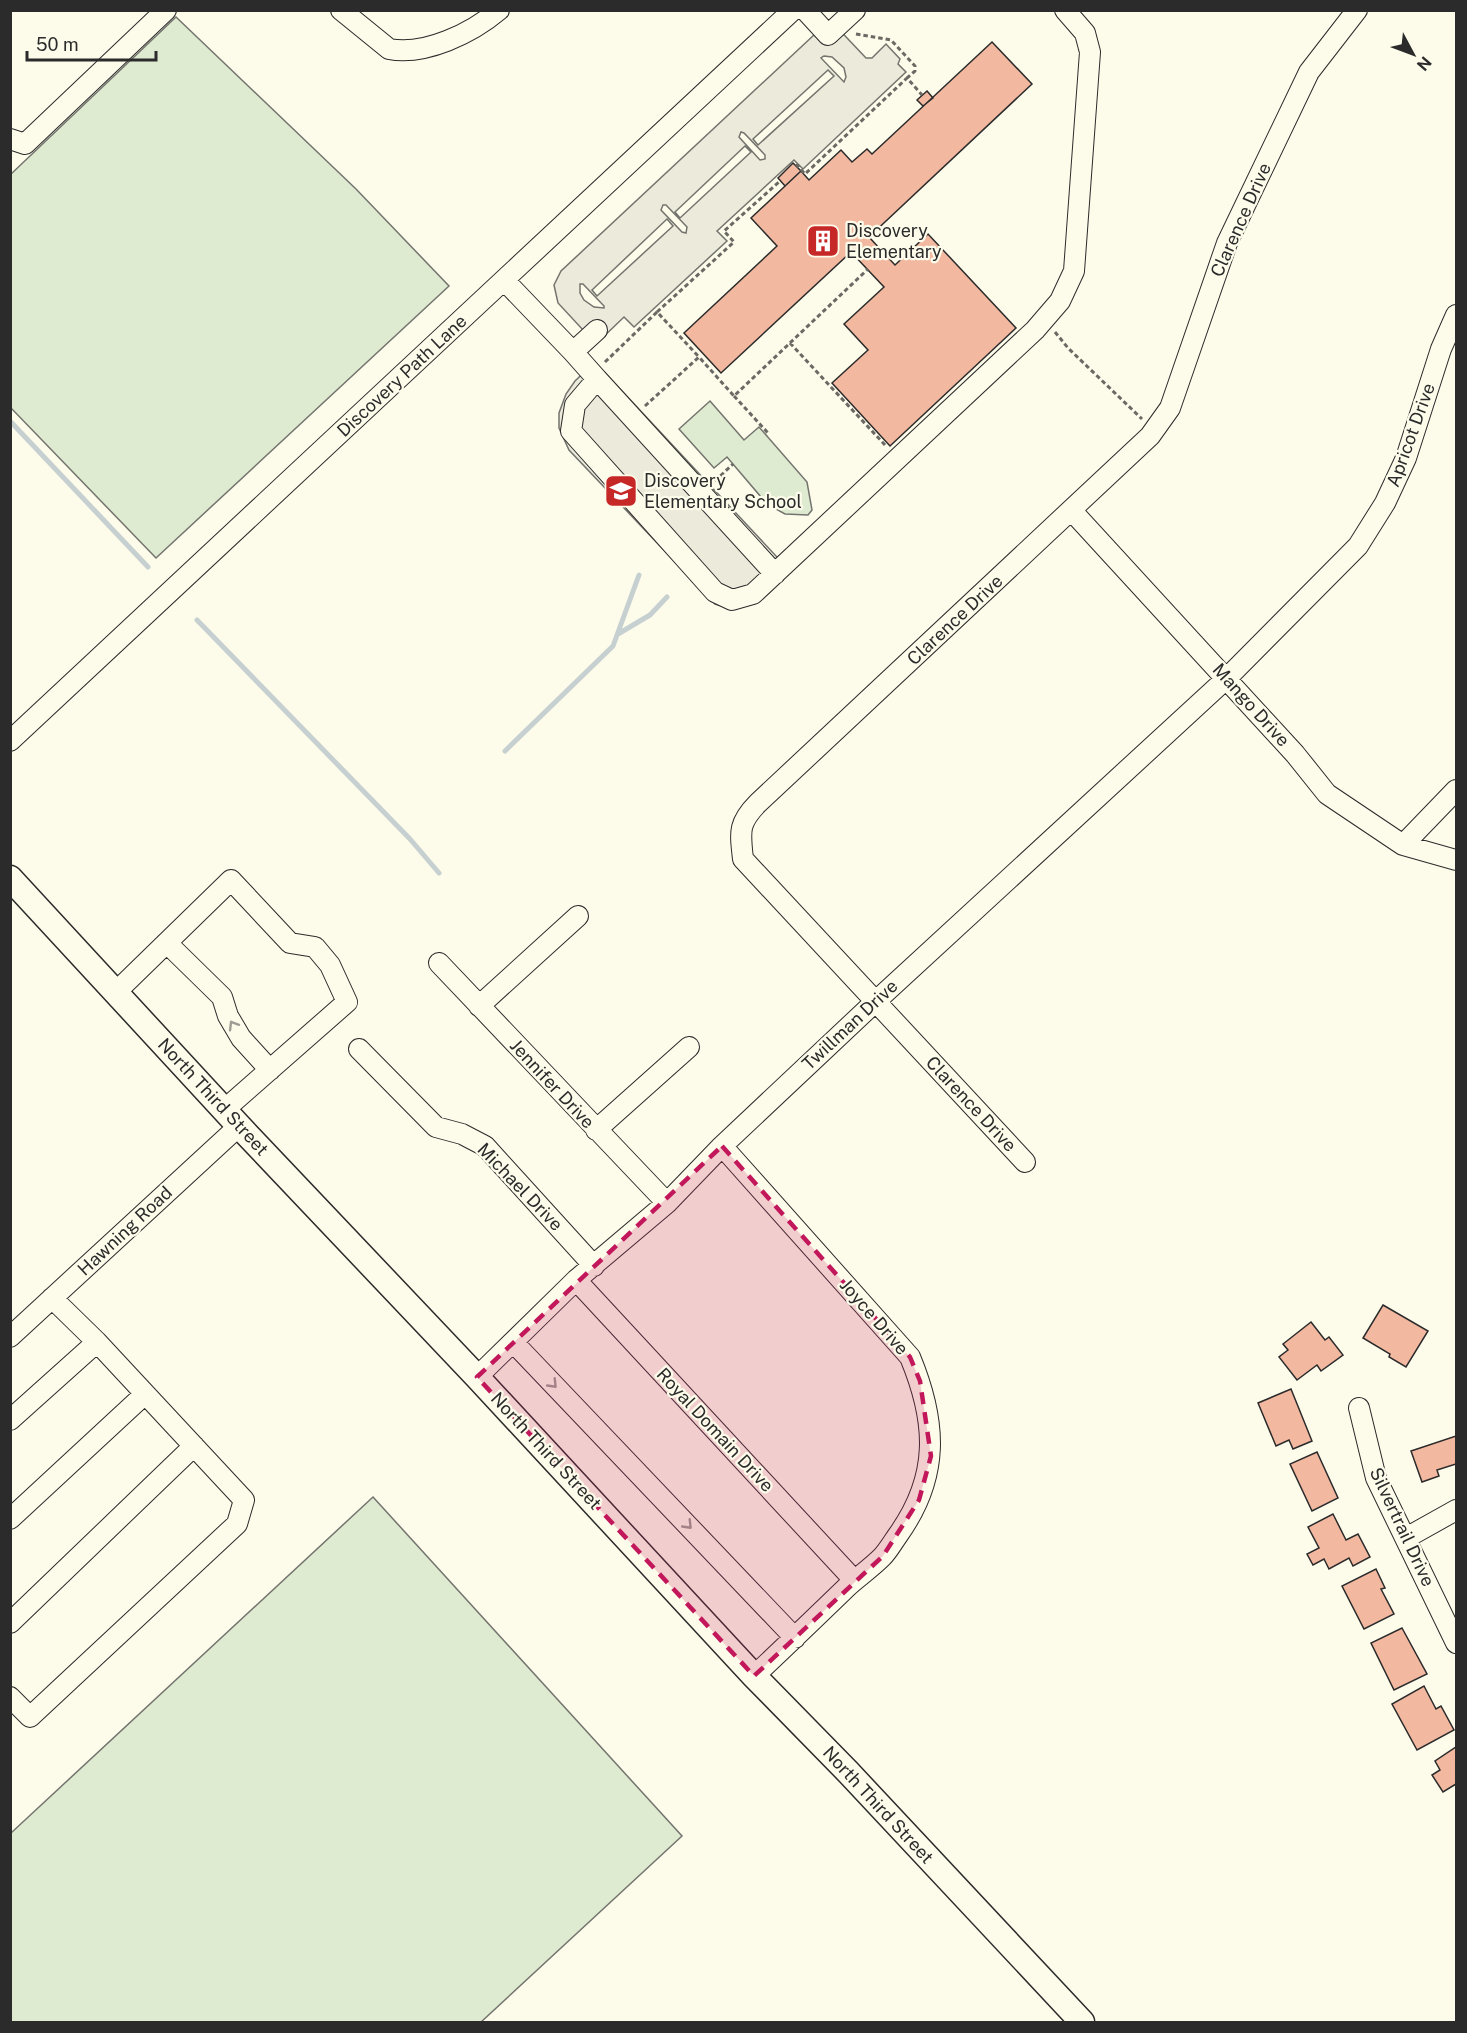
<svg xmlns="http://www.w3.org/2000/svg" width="1467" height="2033" font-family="'Public Sans',sans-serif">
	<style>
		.green { fill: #deebd1; stroke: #74746e; stroke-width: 1.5 }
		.parking { fill: #eceadb; stroke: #74746e; stroke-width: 1.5; fill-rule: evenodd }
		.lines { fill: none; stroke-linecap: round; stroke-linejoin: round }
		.stream { stroke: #c7d0d0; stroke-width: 5 }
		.building { fill: #f2b8a0; stroke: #2b2b2b; stroke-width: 1.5 }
		.minor-casing { stroke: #2b2b2b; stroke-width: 22 }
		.major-casing { stroke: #2b2b2b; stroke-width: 27 }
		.path { stroke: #6a6964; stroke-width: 3; stroke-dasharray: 4.5 3; stroke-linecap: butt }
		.minor { stroke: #fdfbea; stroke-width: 20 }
		.major { stroke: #fdfbea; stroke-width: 24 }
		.oneway { stroke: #9e9d94 }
		.marked { fill: #c2185b; fill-opacity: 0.2; stroke: #c2185b; stroke-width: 4.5; stroke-dasharray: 12 8; stroke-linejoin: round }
		.labels { text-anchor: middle; stroke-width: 4.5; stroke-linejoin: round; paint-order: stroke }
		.street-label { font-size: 18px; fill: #2b2b2b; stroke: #fdfbea }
		.poi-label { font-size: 18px; fill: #2b2b2b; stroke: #fdfbea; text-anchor: start }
	</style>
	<rect width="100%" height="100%" fill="#fdfbea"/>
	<!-- green -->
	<path class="green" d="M176,17l180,172 93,97 -293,272 -145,-150 -1,-233z
		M710,401l34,39 15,-13 48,55 5,28 -4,5 -23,-1 -18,-10 -40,-47 -13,11 -35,-39z
		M373,1497l309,339 -201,186h-470v-189z"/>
	<!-- parking -->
	<path class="parking" d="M830,20l36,38h6l14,-14 14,15 -2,5 8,8 -103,97 -9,-9 -77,71 10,10 -93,86 -10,-10 -28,27 -38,-41 -4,-18 7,-14zM824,56l8,1 12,11 2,9 -2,5 -23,-24zM828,70l6,6 -76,69 -5,-6zM741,132l3,1 21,22v4l-5,1 -21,-23zM745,146l6,6 -71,66 -5,-6zM663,205h3l21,22 -1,6 -4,-1 -21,-22zM667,219l6,7 -76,70 -5,-6zM580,284h3l21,22v2l-10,-1 -10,-7 -4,-7z
		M595,362l195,209 -34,31 -6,3 -11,2h-14l-10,-3 -146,-154 -10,-22v-15l7,-19 9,-13z"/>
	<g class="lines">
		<!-- stream -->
		<path class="stream" d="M10,421l138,146
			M197,620l213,219 29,34
			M618,634l32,-19 17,-18
			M505,751l108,-105 26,-71"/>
	</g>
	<!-- building -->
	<path class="building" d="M992,42l40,42 -163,153 26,28 33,-31 88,94 -126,118 -58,-63 36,-33 -24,-26 40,-37 -33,-35 -130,121 -37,-40 93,-87 -26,-28 50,-47 8,9 32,-30 11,12 15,-13 5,5z
		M927,91l6,7 -10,8 -6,-6z
		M793,163l8,8 -16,15 -7,-8z
		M1383,1305l45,26 -22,36 -17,-10 1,-3 -27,-16z
		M1311,1322l14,18 4,-3 14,18 -22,16 -4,-6 -20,15 -18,-23 9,-7 -5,-6z
		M1291,1389l21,52 -19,8 -4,-9 -13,6 -18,-43z
		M1456,1436v28l-19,6 2,6 -17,6 -11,-31z
		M1317,1452l21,46 -26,13 -22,-47z
		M1333,1514l13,26 12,-6 12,23 -17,9 -4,-8 -20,11 -5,-10 -11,6 -6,-11 12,-6 -11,-21z
		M1376,1569l9,19 -4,1 13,25 -30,15 -22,-43z
		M1402,1628l25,46 -33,16 -23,-47z
		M1424,1686l12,23 5,-3 13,24 -37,20 -25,-46z
		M1456,1747v37l-13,8 -11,-17 8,-5 -5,-9z"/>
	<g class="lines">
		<defs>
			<path id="minor" d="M341,10l48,39c36,7 83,-16 110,-39
				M805,10l23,25 27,-25
				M10,139l15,5 141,-134
				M504,280l69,72 24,-22
				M573,352l24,27 -22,26 -4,26 144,161 17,8 21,-6 282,-264 25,-29 14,-30 16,-219 -5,-19 -20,-23
				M597,379l178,195
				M1072,511l223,243 32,40 76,51 53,15
				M10,741l783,-731
				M1403,845l53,-55
				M165,944l9,6 48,47 6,19 13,22 29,32
				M439,963l228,240
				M116,992l115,-112 59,63 25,4 15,18 17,37 -123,108
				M479,1006l99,-90
				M359,1049l77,78 26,7 23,12 109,120
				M596,1130l93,-83
				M722,1146l188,211c27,65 30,119 -12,178 -5,7 -10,16 -16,22 -11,11 -24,20 -35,30 -31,30 -62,60 -93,89
				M1025,1162l-282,-303c-3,-27 -5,-36 15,-56l392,-367 20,-28 57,-165 82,-171 48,-62
				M576,1280l278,300
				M52,1298l45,44
				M10,1337l229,-211
				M513,1342l282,296
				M477,1377l99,-97 91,-77 55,-57 153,-144 352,-324 131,-132 27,-43 21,-45 35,-109 15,-34
				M1359,1408l17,70 80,165
				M10,1420l87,-78 147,158 -7,24 -207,193 -20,-20
				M10,1519l135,-125
				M1406,1538l50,-28
				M10,1623l184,-177"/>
			<path id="major" d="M10,878l229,248 238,251 277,299 95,97 233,249"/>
		</defs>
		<!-- minor casing -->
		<use href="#minor" class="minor-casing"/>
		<!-- major casing -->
		<use href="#major" class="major-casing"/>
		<!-- path -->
		<path class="path" d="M856,34l35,6 24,26v5l-8,7
			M796,166l1,-1 8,9 102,-96 15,17
			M657,312l77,-70 -10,-11 56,-50
			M1055,332l13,16 74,71
			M790,343l95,102
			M605,362l52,-50 42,45
			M734,396l34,37 -2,2
			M645,406l54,-49 35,39 134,-127
			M715,481l18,-17"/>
		<!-- minor -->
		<use href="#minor" class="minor"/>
		<!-- major -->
		<use href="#major" class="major"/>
	</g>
	<!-- one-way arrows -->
	<defs><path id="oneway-chevron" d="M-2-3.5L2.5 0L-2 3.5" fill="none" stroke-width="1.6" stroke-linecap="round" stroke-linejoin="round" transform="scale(1.5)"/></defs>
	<g class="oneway">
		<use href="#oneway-chevron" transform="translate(233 1025) rotate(-121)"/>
		<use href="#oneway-chevron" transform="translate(553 1384) rotate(46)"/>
		<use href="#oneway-chevron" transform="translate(688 1525) rotate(46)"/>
	</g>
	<!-- marked area -->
	<path class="marked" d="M722,1146l188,211 10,24 11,75 -12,44 -36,56 -129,120 -277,-299z"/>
	<!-- icons -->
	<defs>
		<symbol id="building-square" viewBox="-11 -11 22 22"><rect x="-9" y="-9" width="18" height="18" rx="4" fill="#c62828" stroke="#fdfbea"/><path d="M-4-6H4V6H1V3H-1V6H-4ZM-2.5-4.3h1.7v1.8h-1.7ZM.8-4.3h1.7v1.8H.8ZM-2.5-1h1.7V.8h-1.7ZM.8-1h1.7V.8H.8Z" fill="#fff"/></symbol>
		<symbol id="school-square" viewBox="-11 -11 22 22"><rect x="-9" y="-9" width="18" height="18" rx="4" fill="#c62828" stroke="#fdfbea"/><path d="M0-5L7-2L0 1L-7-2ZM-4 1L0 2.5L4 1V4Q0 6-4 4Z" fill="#fff"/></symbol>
	</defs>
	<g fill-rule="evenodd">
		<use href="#building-square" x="804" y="222" width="38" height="38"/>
		<use href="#school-square" x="602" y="472" width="38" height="38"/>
	</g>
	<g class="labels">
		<!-- street labels -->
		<g class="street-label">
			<text transform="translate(1241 220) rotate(-66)" y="6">Clarence Drive</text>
			<text transform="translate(402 376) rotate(-43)" y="6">Discovery Path Lane</text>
			<text transform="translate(1411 435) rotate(-70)" y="6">Apricot Drive</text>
			<text transform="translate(955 620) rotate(-43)" y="6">Clarence Drive</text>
			<text transform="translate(1251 705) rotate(48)" y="6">Mango Drive</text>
			<text transform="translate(850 1025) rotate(-43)" y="6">Twillman Drive</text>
			<text transform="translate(552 1084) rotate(47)" y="6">Jennifer Drive</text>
			<text transform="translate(213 1097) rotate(47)" y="6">North Third Street</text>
			<text transform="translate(971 1104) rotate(47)" y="6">Clarence Drive</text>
			<text transform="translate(520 1187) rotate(46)" y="6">Michael Drive</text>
			<text transform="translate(125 1231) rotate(-43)" y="6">Hawning Road</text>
			<text transform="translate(874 1317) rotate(49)" y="6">Joyce Drive</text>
			<text transform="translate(715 1430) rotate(47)" y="6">Royal Domain Drive</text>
			<text transform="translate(546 1451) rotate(47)" y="6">North Third Street</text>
			<text transform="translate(1402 1527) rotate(65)" y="6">Silvertrail Drive</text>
			<text transform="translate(878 1805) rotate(47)" y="6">North Third Street</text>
		</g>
		<!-- poi labels -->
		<g class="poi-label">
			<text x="846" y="237">Discovery<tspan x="846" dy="21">Elementary</tspan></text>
			<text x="644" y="487">Discovery<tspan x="644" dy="21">Elementary School</tspan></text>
		</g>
	</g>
	<!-- border -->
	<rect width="1467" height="2033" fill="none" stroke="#2b2b2b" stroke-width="24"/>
	<!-- north arrow -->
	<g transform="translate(1413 54) rotate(131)" stroke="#fdfbea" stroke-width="4.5" paint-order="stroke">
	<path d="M0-4.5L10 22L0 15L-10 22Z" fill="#2b2b2b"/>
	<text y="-9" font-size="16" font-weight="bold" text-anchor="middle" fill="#2b2b2b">N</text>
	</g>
	<!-- scale -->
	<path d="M27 51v9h129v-9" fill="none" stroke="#2b2b2b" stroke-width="3"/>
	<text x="36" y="51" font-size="18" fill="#2b2b2b" stroke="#fdfbea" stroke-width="4.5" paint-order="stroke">50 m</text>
</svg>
